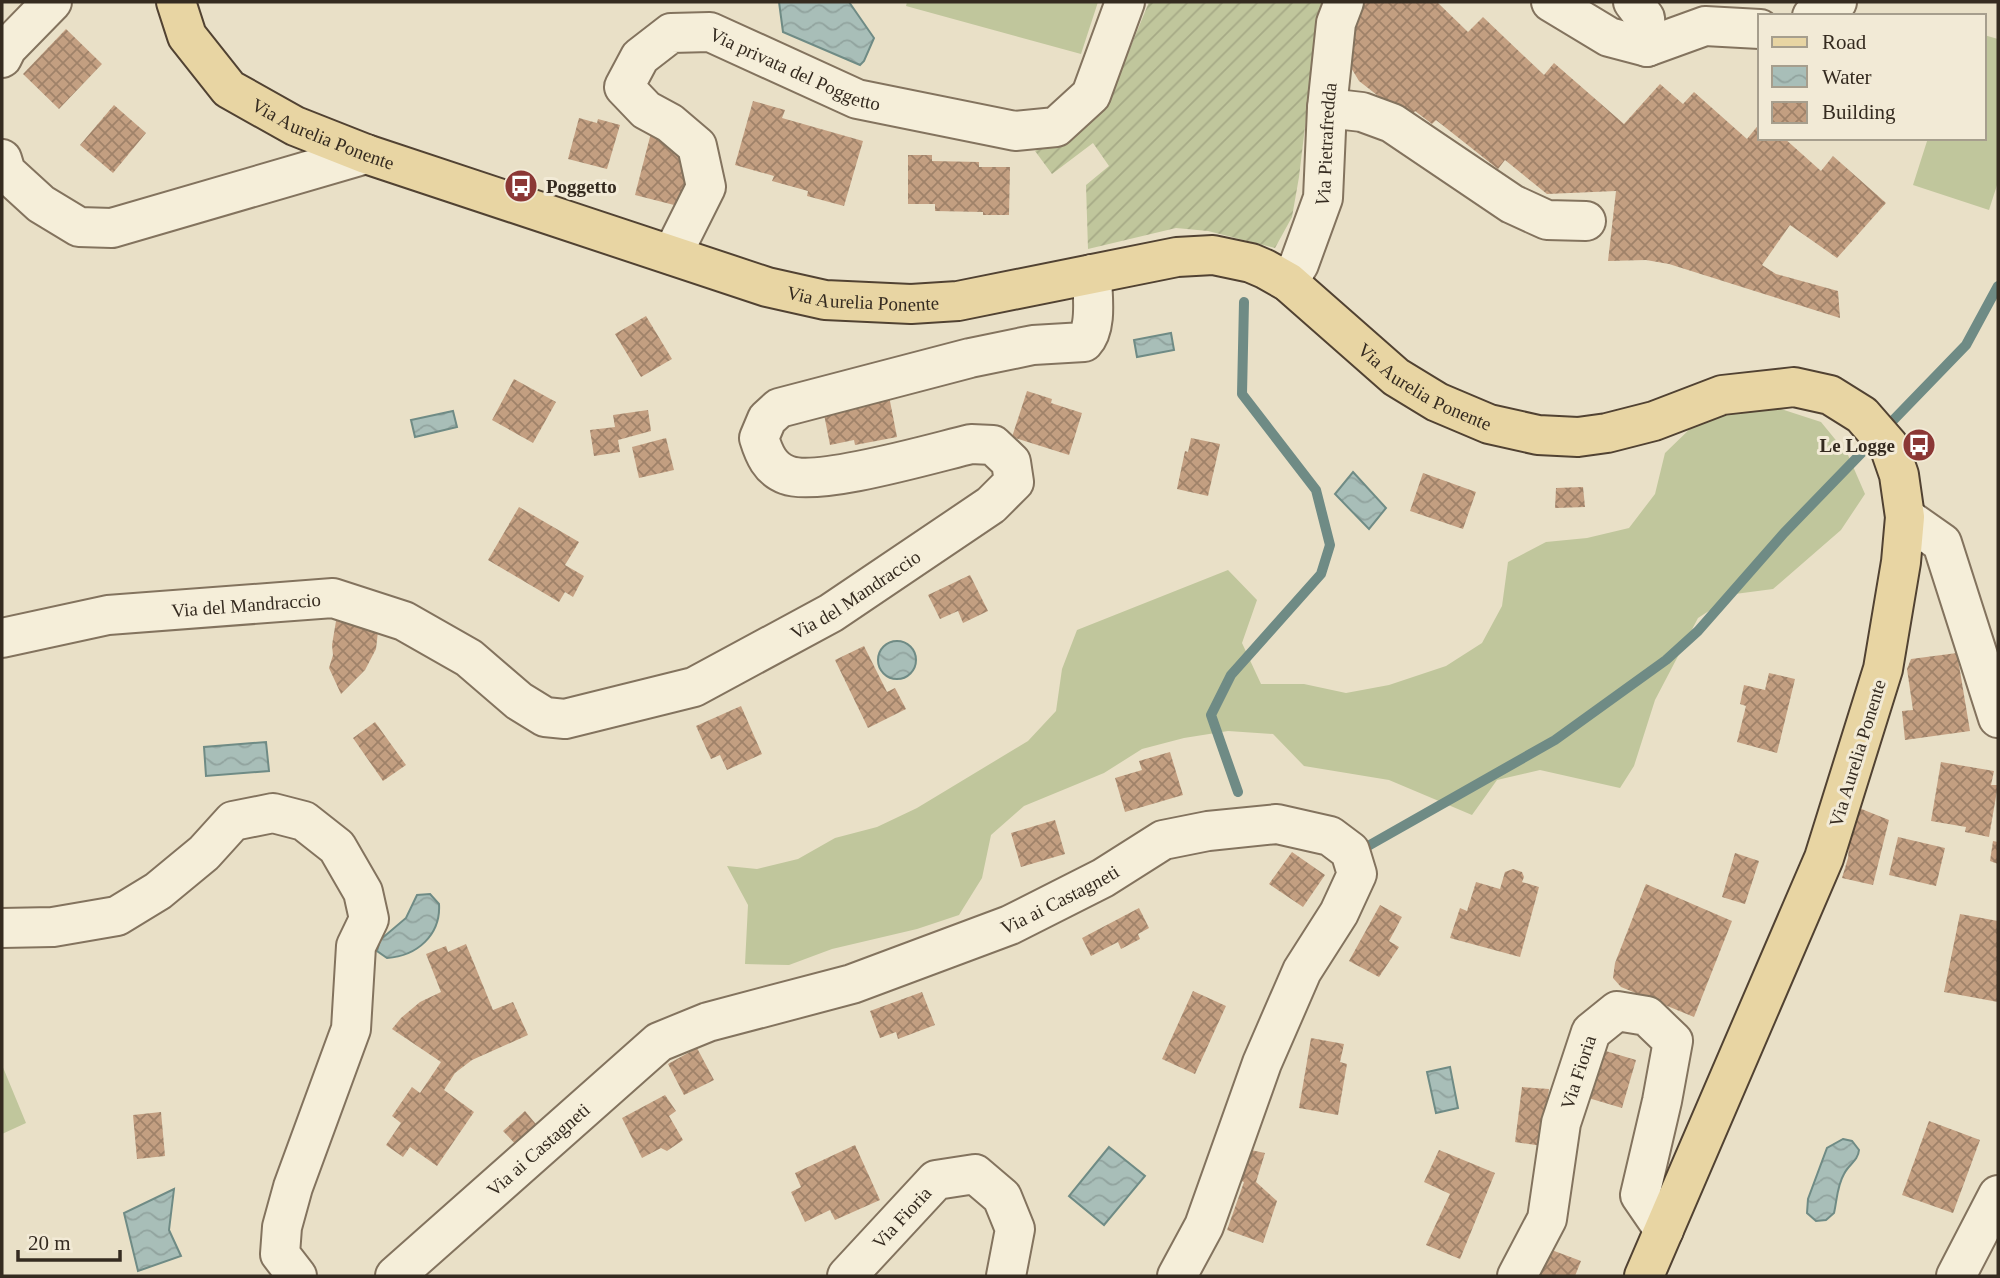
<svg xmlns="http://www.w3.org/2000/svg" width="2000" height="1278" font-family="Georgia,serif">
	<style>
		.grass { fill: #c0c69c }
		.garden { fill: url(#garden-furrows) }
		.water { fill: url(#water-waves); stroke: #6f8b85; stroke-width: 2 }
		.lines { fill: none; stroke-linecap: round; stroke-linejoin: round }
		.stream { stroke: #6f8b85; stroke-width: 10 }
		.building { fill: url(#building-cross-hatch) }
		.minor-casing { stroke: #83735e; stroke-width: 42 }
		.major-casing { stroke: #514232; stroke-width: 42 }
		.minor { stroke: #f5eed9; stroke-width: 38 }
		.major { stroke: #e8d5a3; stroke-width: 38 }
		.labels { text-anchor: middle; stroke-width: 6; stroke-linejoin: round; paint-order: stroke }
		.street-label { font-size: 19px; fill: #352b20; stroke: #f2ead6 }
		.poi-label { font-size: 19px; font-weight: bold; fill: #352b20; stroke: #f2ead6; text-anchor: start }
	</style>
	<defs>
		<pattern id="garden-furrows" width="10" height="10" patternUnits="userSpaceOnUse" patternTransform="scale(1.75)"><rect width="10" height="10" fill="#c0c69c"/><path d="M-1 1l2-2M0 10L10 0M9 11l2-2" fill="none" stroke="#a6aa86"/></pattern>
		<pattern id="water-waves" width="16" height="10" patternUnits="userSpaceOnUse" patternTransform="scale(1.75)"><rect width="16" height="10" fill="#a8beb8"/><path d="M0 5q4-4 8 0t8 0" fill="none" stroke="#91a39e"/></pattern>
		<pattern id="building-cross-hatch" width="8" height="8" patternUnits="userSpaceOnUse" patternTransform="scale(1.75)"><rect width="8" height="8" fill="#c39f81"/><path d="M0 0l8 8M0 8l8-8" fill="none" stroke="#9f8269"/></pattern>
	</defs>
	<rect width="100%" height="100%" fill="#e9e0c7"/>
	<!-- grass -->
	<path class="grass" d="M907,2h191l-17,52 -175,-48z
		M1984,35l14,4v143l-9,28 -76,-25 15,-47h56z
		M1781,409l40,13 27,33 17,39 -24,36 -68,59 -38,5 -37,24 -43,82 -21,66 -14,22 -80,-18 -43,10 -25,35 -83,-35 -85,-14 -31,-32 -45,-3 -44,7 -42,11 -38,24 -80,33 -33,29 -9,43 -23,37 -42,14 -85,20 -43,16 -44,-1 3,-59 -21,-39 30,3 41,-10 37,-21 42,-11 40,-19 111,-67 28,-30 6,-42 15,-39 151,-60 29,30 -15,43 19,41h43l42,9 43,-8 57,-19 36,-23 20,-37 6,-44 38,-20 41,-4 42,-10 26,-34 10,-41 31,-30 42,-13z
		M2,1065l24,58 -24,11z"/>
	<!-- garden -->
	<path class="garden" d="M1149,2h174l-5,16 -19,159 -7,40 -17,31 -67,-17 -32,-3 -88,21 -2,-64 23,-19 -16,-23 -41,31 -17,-23 44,-23 40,-53z"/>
	<!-- water -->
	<path class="water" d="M779,2h70l25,36 -10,23 -4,4 -77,-33z
		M1171,333l3,17 -37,7 -3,-17z
		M453,411l4,16 -42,10 -4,-17z
		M1353,472l33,36 -17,21 -34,-35z
		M878 660a19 19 0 1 1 38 0a19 19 0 1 1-38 0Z
		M266,742l3,29 -63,5 -2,-29z
		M430,894l9,10c2,31 -22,52 -52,54l-10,-7 3,-11 26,-22 11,-23z
		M1450,1067l8,41 -22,5 -9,-41z
		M1843,1139l9,2 7,9c-1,11 -10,14 -15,24 -7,12 -7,26 -10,39l-8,7 -10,1 -9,-8 1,-14 19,-51z
		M1109,1147l36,29 -41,49 -35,-29z
		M174,1189l-5,41 12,26 -43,15 -14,-58z"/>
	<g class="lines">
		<!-- stream -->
		<path class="stream" d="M1238,792l-27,-77 20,-40 90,-101 9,-29 -14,-55 -74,-96 2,-92
			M1368,846l187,-106 111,-80 32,-29 86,-98 182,-188 32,-59"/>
	</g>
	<!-- building -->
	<path class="building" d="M1359,2h78l31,30 15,-15 61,58 10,-12 70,61 36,-40 23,20 11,-12 53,47 13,-16v15h24l37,33 12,-15 53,47 -49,55 -47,-33 -28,40 14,9 62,17 2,27 -171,-54 -23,-4 -38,1 8,-70 -69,3 -42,-34 -7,9 -62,-49 -4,4 -17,-13 -6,9 -50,-39 -9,-15 -1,-9z
		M66,29l36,35 -43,45 -36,-35z
		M753,101l32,9 -3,8 81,23 -19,65 -37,-10 1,-5 -36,-10 2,-5 -39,-11z
		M114,105l32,28 -33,40 -33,-28z
		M579,118l18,5 1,-4 22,6 -13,44 -39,-10z
		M651,133l31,9 8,21 -12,43 -43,-11z
		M908,155h24v6l47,1v5h31l-1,48h-26v-3l-48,-1v-7h-27z
		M646,316l26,43 -31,18 -26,-43z
		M514,379l42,23 -23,41 -41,-23z
		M1027,391l25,8 -1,4 31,10 -13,42 -57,-18z
		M889,396l8,41 -42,8 -1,-5 -24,5 -7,-36z
		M648,410l3,21 -33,9 2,12 -26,4 -4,-26 25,-3 -2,-12z
		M666,438l8,32 -35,8 -7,-31z
		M1191,438l29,6 -12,52 -31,-7 8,-38 3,1z
		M1423,473l53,19 -13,37 -53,-18z
		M1583,487l2,20 -30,1 1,-20z
		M519,507l60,35 -14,23 19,11 -11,21 -8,-5 -6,10 -71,-42z
		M970,575l18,36 -25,12 -5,-12 -18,8 -12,-24z
		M337,615l42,7 -3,27 -11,21 -24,24 -12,-26 4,-13 -1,-10z
		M864,646l23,46 8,-4 11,21 -38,19 -33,-68z
		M1957,653l13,78 -65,9 -3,-29 11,-1 -6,-41 4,-10z
		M1769,673l26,6 -18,74 -40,-11 9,-36 -6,-2 4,-19 21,5z
		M741,706l21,48 -35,16 -7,-15 -9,4 -15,-33z
		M375,722l31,43 -23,16 -30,-43z
		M1170,752l13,43 -58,17 -10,-34 27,-8 -3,-9z
		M1941,762l53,9 -3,14h7l-9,52 -24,-5 1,-5 -35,-6z
		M1859,808l30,12 -16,65 -31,-7 6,-20 2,-27z
		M1055,820l10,34 -44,13 -10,-34z
		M1898,837l47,11 -9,38 -47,-11z
		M1993,841l5,1v22l-8,-3z
		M1292,852l33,23 -22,32 -34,-23z
		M1735,853l24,8 -14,43 -23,-7z
		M1513,869l9,3 2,5 -2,5 17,5 -19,70 -70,-19 10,-30 7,3 9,-29 24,7 5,-17z
		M1646,884l86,37 -38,96 -73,-30 -8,-9 2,-15z
		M1380,905l22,12 -13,24 10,6 -20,30 -30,-16z
		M1139,908l10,20 -11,6 2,5 -19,10 -3,-7 -27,14 -9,-18z
		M1960,914l38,7v81l-54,-10z
		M466,944l27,66 20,-8 15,33 -56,25 -17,13 -11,17 30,22 -37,54 -27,-19 -7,10 -17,-12 15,-22 -9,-7 20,-29 8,6 21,-31 -49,-33 9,-11 19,-16 21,-10 -15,-38 20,-8 2,6z
		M1193,991l33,15 -31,68 -33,-15z
		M922,992l13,33 -37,14 -2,-7 -16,6 -10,-27z
		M1311,1038l33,6 -4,18 7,2 -9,51 -39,-7z
		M697,1048l17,32 -30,15 -16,-31z
		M1599,1049l37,11 -14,48 -37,-11z
		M1522,1087l27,2 -7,57 -27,-4z
		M665,1095l11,16 -7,5 14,24 -16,11 -6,-3 -19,10 -20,-40z
		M525,1111l20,24 -21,18 -21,-22z
		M161,1112l4,44 -28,3 -4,-44z
		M1929,1121l51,19 -27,73 -51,-18z
		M855,1145l25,55 -45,20 -5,-10 -25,12 -14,-30 10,-5 -6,-14z
		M1241,1148l24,5 -9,29 21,19 -14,42 -36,-13 17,-48 -13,-5z
		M1439,1150l56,23 -35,86 -34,-14 24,-51 -26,-12z
		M1549,1249l32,12 -6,15h-36z"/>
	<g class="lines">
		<defs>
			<g id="minor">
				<path d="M1551,2l58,35 38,10 58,-21 55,3"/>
				<path d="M1633,2l12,16 2,29"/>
				<path d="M1812,16l25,-14"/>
				<path d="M2,58l5,-10 45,-46"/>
				<path d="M1327,108l35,4 30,11 120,81 35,16 39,1"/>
				<path d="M2,159l4,13 35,32 38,23 33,1 254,-74"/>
				<path id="s1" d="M672,255l34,-68 -9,-41 -27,-23 -24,-13 -22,-23 16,-30 31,-24 39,-1 147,67 158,32 41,-4 35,-32 34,-93"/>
				<path id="s2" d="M1288,282l11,-18 24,-66 4,-90 9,-85 8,-21"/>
				<path d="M1905,517l37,26 56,175"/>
				<path id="s3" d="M2,638l106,-23 225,-17 71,23 65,37 50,43 26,16 20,2 129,-32 137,-74 160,-108 23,-23 -3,-20 -18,-17 -22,-1c-38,9 -153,43 -184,31 -17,-6 -23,-21 -28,-37l8,-19 12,-11 191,-50 63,-13 51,-3c14,-15 8,-48 8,-68"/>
				<path d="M2,928l51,-1 64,-11 41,-25 46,-38 29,-32 40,-8 31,8 33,26 26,45 6,27 -13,27 -5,83 -58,158 -11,40 -2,27 17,22"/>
				<path id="s4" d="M395,1276l264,-234 49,-20 144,-38 158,-59 93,-47 60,-38 45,-9 69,-7 53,12 20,15 7,23 -18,39 -37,58 -40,92 -58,163 -27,50"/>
				<path id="s5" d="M847,1276l89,-96 39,-6 27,23 13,32 -9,47"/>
				<path id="s6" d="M1517,1276l30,-57 14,-96 30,-91 26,-21 30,5 26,25 -11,60 -22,94 24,35"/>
				<path d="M1956,1276l42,-81"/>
			</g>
			<g id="major">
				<path id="s7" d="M176,2l11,34 42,53 66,37 71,28 401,133 58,13 86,4 47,-3 219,-44 36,-2 38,8 14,6 23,13 108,95 41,25 52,22 49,11 40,2 29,-4 47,-12 68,-26 72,-8 36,8 32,20 27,31 10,29 6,42 -4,45 -18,107 -59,189 -180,418"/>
			</g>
		</defs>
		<!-- minor casing -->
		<use href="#minor" class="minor-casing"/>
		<!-- major casing -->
		<use href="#major" class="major-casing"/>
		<!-- minor -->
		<use href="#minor" class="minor"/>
		<!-- major -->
		<use href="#major" class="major"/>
	</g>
	<!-- icons -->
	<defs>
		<symbol id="bus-disc" viewBox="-11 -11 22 22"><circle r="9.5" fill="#8b3735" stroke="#f2ead6"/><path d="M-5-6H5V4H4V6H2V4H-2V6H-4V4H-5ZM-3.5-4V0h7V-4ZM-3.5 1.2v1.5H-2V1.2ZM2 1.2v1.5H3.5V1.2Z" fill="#fff"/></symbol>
	</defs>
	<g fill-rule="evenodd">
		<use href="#bus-disc" x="502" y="167" width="38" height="38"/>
		<use href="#bus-disc" x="1900" y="426" width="38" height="38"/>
	</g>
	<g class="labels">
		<!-- street labels -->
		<g class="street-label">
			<text dy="7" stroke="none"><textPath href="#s1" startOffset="418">Via privata del Poggetto</textPath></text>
			<text dy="7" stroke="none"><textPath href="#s7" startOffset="208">Via Aurelia Ponente</textPath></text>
			<text dy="7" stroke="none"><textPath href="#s2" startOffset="145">Via Pietrafredda</textPath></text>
			<text dy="7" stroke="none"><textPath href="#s7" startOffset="775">Via Aurelia Ponente</textPath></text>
			<text dy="7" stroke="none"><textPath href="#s7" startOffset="1384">Via Aurelia Ponente</textPath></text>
			<text dy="7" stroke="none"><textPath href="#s3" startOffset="919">Via del Mandraccio</textPath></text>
			<text dy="7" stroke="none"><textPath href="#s3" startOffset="247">Via del Mandraccio</textPath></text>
			<text transform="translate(1857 753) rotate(-73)" y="7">Via Aurelia Ponente</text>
			<text dy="7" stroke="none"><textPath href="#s4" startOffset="779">Via ai Castagneti</textPath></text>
			<text dy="7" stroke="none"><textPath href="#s6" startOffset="215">Via Fioria</textPath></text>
			<text dy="7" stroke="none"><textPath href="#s4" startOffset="191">Via ai Castagneti</textPath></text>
			<text dy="7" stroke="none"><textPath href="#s5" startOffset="80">Via Fioria</textPath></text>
		</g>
		<!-- poi labels -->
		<g class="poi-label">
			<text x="546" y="193">Poggetto</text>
			<text x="1895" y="452" text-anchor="end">Le Logge</text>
		</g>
	</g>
	<!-- border -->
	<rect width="2000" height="1278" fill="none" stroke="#352b20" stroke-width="7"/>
	<!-- legend -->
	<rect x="1758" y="14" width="228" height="126" fill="#f2ead6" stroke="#a69e8d" stroke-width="2"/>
	<rect x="1772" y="37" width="35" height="10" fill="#e8d5a3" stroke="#a69e8d" stroke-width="2"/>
	<text x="1822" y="49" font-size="21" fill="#352b20">Road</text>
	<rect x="1772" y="66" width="35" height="21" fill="url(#water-waves)" stroke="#a69e8d" stroke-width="2"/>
	<text x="1822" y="84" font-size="21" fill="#352b20">Water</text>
	<rect x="1772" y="102" width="35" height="21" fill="url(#building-cross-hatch)" stroke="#a69e8d" stroke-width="2"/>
	<text x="1822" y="119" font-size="21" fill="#352b20">Building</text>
	<!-- scale -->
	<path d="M18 1250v10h102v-10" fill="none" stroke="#352b20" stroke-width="3.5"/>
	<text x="28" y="1250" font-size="21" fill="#352b20" stroke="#f2ead6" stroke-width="5" paint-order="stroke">20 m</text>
</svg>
